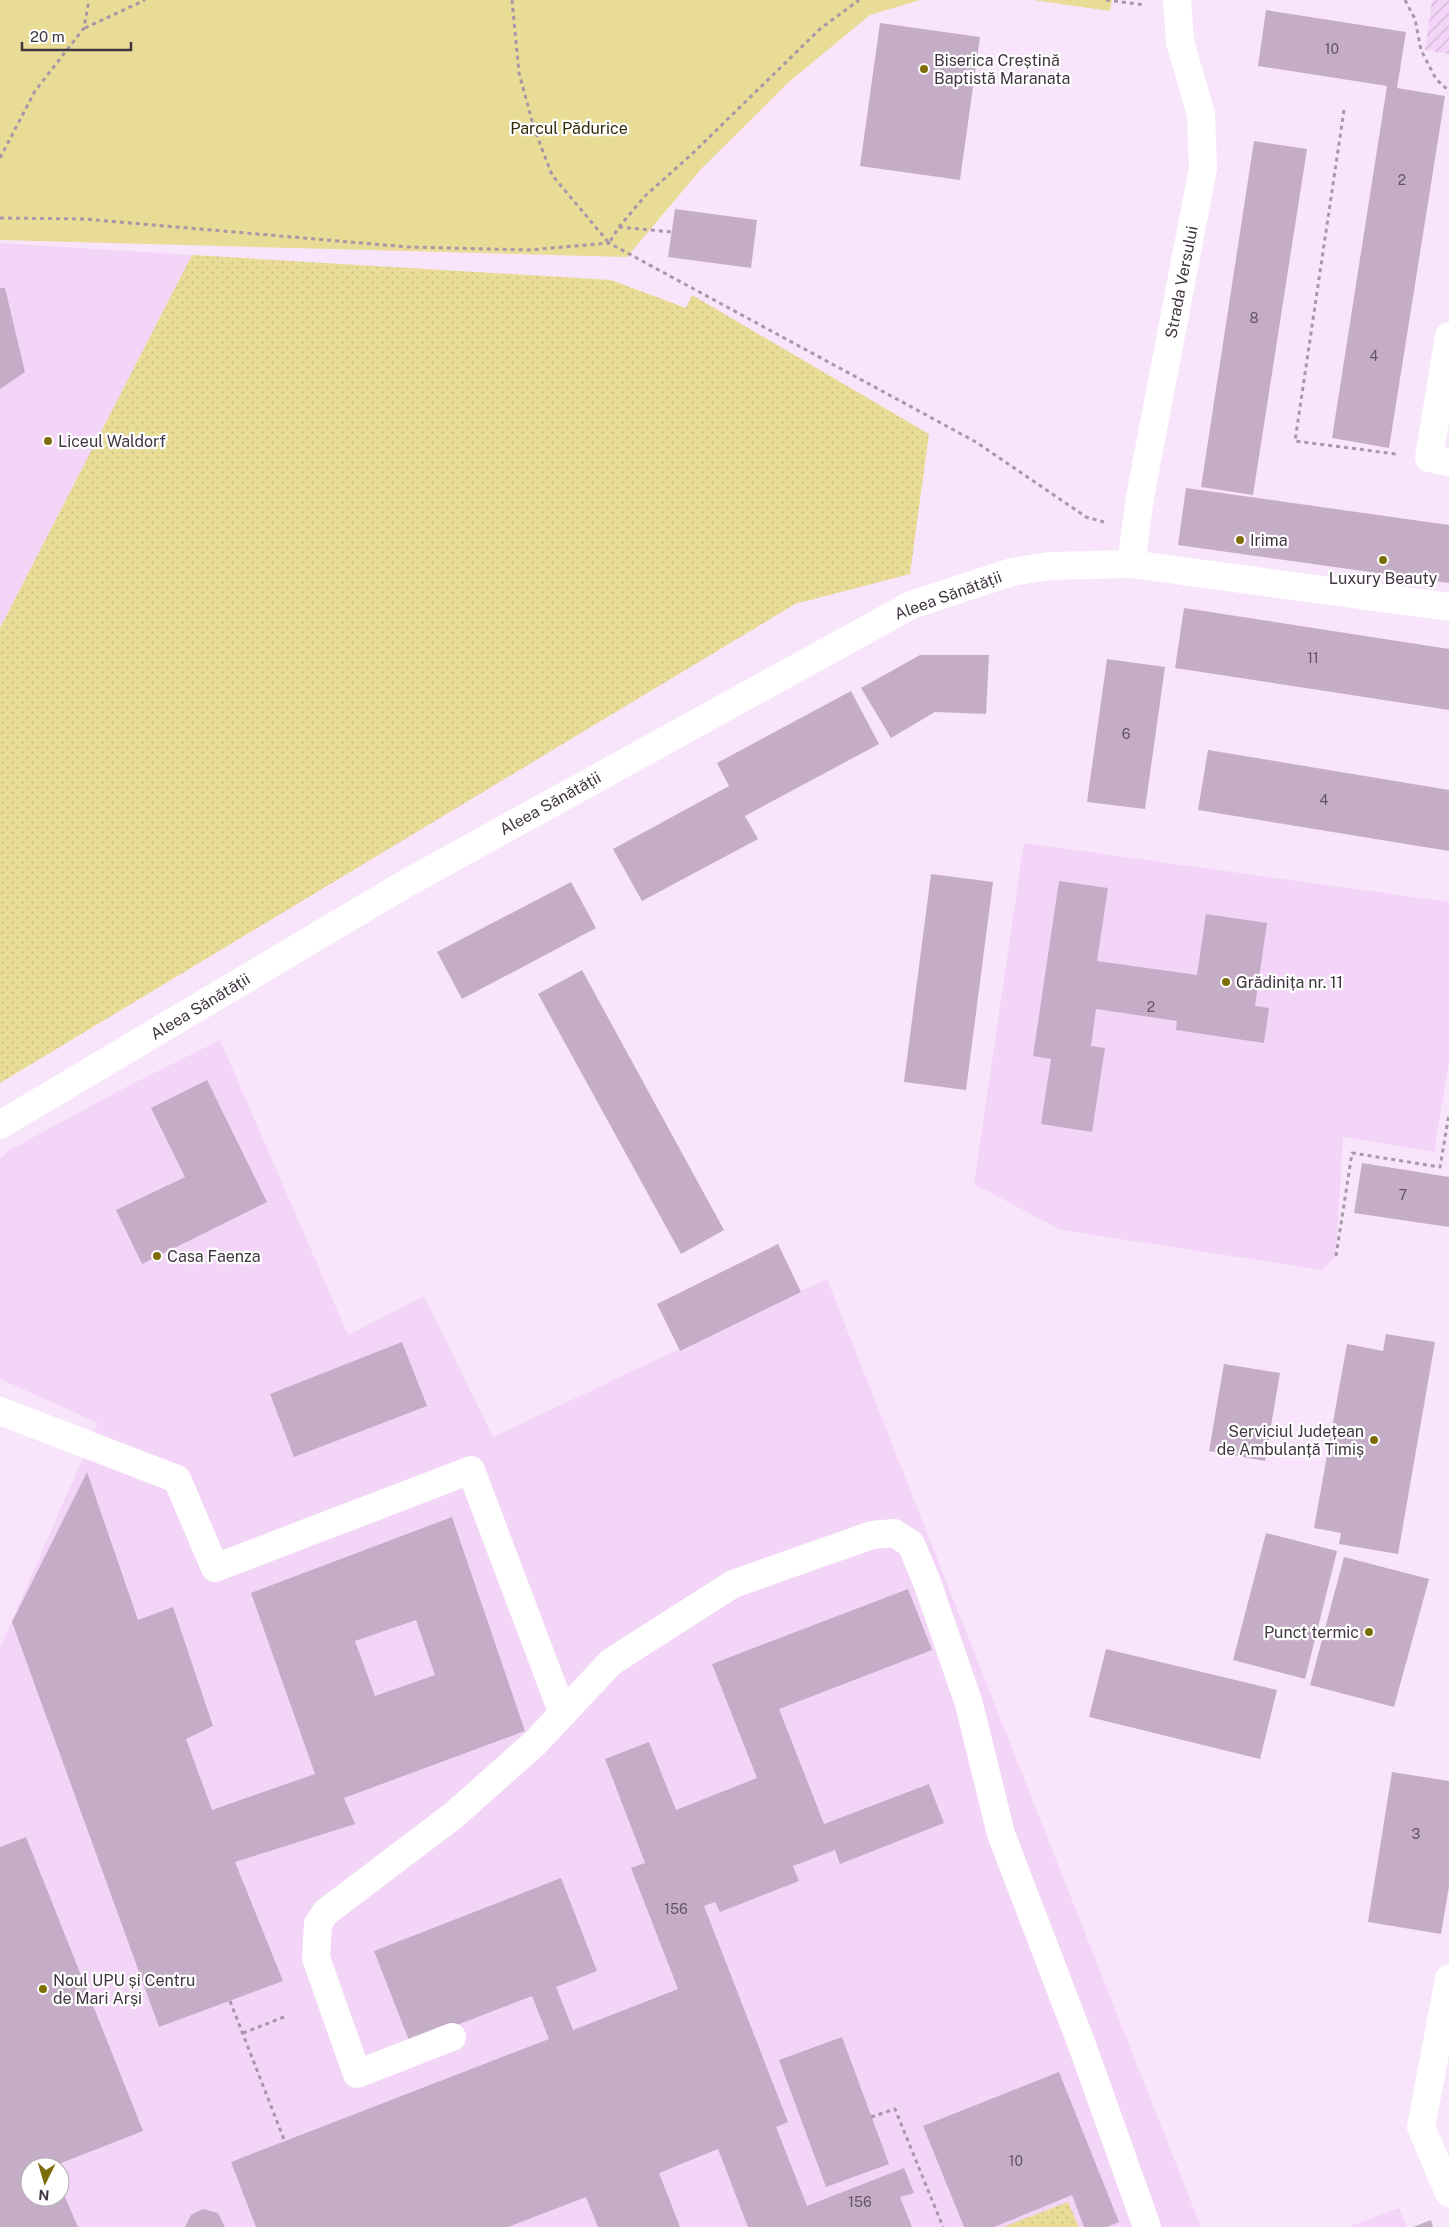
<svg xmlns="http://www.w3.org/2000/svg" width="1449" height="2227" font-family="'Public Sans',sans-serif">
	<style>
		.built { fill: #f3d5f7; fill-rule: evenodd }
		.industrial { fill: url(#industrial-furrows) }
		.grass { fill: url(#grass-dots) }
		.green { fill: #e8dc97 }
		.building { fill: #c5adc8; fill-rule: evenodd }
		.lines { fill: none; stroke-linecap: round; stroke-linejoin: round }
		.path { stroke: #a798a9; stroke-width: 3; stroke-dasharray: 4 4; stroke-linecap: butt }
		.minor { stroke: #fff; stroke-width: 28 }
		.poi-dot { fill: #7d6d09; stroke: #fff; stroke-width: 2 }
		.labels { text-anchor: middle; stroke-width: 4.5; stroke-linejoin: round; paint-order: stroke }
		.number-label { font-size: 14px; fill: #615463 }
		.poi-label { font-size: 16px; fill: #403641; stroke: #fff; text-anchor: start }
		.park-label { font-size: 16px; fill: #302a07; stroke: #fff }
		.street-label { font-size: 16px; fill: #403641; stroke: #fff }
	</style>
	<defs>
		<pattern id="industrial-furrows" width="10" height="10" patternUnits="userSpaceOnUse" patternTransform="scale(1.25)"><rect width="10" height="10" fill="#f3d5f7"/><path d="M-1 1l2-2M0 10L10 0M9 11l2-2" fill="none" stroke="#d1b7d5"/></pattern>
		<pattern id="grass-dots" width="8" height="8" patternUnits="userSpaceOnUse" patternTransform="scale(1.25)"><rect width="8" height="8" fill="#e8dc97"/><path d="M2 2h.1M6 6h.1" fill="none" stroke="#c8bd83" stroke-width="1.8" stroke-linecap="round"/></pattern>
	</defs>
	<rect width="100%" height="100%" fill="#f9e5fb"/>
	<!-- built -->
	<path class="built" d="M0,243l192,12 -192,373z
		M1024,843l425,59v159l-15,91 -91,-15 -7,119 -14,14 -261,-40 -87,-46z
		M220,1040l128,295 76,-39 69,141 334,-158 374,948h-1201v-579l98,-225 -98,-44v-220l8,-8 120,-65zM30,2167h30v30h-30z
		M1399,2208l8,19h-59z"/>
	<!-- industrial -->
	<path class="industrial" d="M1432,0h17v54l-24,-4z"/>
	<!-- grass -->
	<path class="grass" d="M192,255l419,25 75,28 6,-13 237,139 -19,140 -115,30 -795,479v-455z
		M1068,2202l11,25h-76z"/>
	<!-- green -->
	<path class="green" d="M0,0h920l-50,15 -80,66 -89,88 -74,88 -627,-17z
		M1033,0h79l-2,11z"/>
	<!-- building -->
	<path class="building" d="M1266,10l140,22 -9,56 48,8 -56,352 -57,-10 55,-352 -129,-20z
		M880,23l100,14 -20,143 -100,-14z
		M1254,141l53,8 -54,346 -52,-8z
		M675,209l82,11 -6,48 -83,-11z
		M0,288h5l20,84 -25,17z
		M1186,488l263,37v58l-271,-38z
		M1184,608l265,41v61l-274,-42z
		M920,655h69l-3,59 -51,-2 -44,26 -30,-50z
		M1107,659l58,8 -20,142 -58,-7z
		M851,691l28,53 -134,72 13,23 -116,62 -29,-52 116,-63 -12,-23z
		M1208,750l241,40v61l-251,-41z
		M931,874l62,8 -27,208 -62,-8z
		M1059,881l49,7 -11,73 100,14 9,-61 61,9 -12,83 14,2 -5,35 -88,-13 1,-9 -81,-12 -5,37 14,2 -13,84 -51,-8 10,-65 -18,-3z
		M571,882l25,46 -134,71 -25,-47z
		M582,970l142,260 -43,24 -143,-260z
		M207,1080l60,122 -125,62 -26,-54 69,-33 -34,-69z
		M1362,1163l87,14v50l-95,-14z
		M778,1244l23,48 -121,59 -23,-47z
		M1386,1334l49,8 -37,212 -59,-10 2,-11 -27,-5 33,-184 36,7z
		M402,1342l25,64 -133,51 -24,-63z
		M1224,1364l56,9 -15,88 -56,-10z
		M87,1472l51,148 35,-13 40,119 -27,13 26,71 103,-36 -64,-181 201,-76 73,214 -181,67 11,26 -120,38 48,119 -124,46 -147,-405zM416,1620l19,55 -60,21 -20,-55z
		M1266,1533l71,18 -32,128 -72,-19z
		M1344,1557l85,22 -35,128 -84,-22z
		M908,1589l24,61 -153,59 45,115 105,-40 15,39 -104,41 -5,-14 -42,16 6,15 -79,31 -5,-10 -11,4 84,216 -12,5 31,79 97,-38 10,25 -14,4 12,30h-164l-30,-78 -59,24 21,54h-82l-12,-30 -78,30h-252l-25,-65 318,-123 -17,-43 -122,47 -36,-92 187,-73 36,93 -41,16 17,43 105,-41 -47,-121 14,-5 -40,-104 44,-17 27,68 81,-32 -45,-114z
		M1106,1649l171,41 -17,69 -171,-42z
		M1392,1772l57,9v105l-8,48 -73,-12z
		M26,1837l117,294 -92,36h-21v30h30v-11l18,41h-78v-380z
		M842,2037l47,127 -63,23 -47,-127z
		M1059,2072l60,150 -12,5h-23l-12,-32 -78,32h-30l-41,-101z
		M203,2209l15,4 7,14h-40l6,-12z
		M1431,2220l2,7h-20z"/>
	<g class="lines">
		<!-- path -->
		<path class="path" d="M512,0l7,73 15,55 18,47 57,68 10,-16 26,-31 47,-42 128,-125 39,-29
			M1106,0l39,5
			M1405,0l10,19 6,31 15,29 13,12
			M85,28l60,-28
			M1344,110l-49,331 101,13
			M0,158l35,-67 49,-63 5,-28
			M0,218l84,1 324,28 121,3 80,-7 367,199 110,75 18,5
			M619,227l53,5
			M1336,1256l16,-103 88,14 9,-53
			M230,2001l55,141
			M243,2033l41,-16
			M871,2117l24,-8 48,118"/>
		<!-- minor -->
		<path class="minor" d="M1449,336l-20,122 20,4
			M1131,564l9,-67 63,-329 -2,-54 -21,-72 -3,-42
			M0,1125l405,-241 506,-279 101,-33 37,-6 82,-2 318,43
			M0,1411l177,68 38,89 256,-98 92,244
			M1449,1979l-28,148 28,66
			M452,2037l-95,37 -41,-116 2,-34 8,-12 128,-97 81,-72 76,-81 122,-78 139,-49 22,-2 17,11 17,41 41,119 32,130 81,211 65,182"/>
	</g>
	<!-- markers -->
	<g class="poi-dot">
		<circle cx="924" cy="69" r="5"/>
		<circle cx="48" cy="441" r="5"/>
		<circle cx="1240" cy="540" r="5"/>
		<circle cx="1383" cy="560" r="5"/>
		<circle cx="1226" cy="982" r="5"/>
		<circle cx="157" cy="1256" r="5"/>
		<circle cx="1374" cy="1440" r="5"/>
		<circle cx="1369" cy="1632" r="5"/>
		<circle cx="43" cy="1989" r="5"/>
	</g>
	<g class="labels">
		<!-- number labels -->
		<g class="number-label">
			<text x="1332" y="54">10</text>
			<text x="1402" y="185">2</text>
			<text x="1254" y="323">8</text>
			<text x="1374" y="361">4</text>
			<text x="1313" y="663">11</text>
			<text x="1126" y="739">6</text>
			<text x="1324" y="805">4</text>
			<text x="1151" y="1012">2</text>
			<text x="1403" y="1200">7</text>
			<text x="1416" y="1839">3</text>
			<text x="676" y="1914">156</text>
			<text x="1016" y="2166">10</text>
			<text x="860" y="2207">156</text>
		</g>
		<!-- poi labels -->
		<g class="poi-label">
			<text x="934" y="66">Biserica Creștină<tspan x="934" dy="18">Baptistă Maranata</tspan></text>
			<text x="58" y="447">Liceul Waldorf</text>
			<text x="1250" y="546">Irima</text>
			<text x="1383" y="584" text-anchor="middle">Luxury Beauty</text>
			<text x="1236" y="988">Grădinița nr. 11</text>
			<text x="167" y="1262">Casa Faenza</text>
			<text x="1364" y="1437" text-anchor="end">Serviciul Județean<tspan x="1364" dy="18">de Ambulanță Timiș</tspan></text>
			<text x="1359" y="1638" text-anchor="end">Punct termic</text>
			<text x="53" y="1986">Noul UPU și Centru<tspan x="53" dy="18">de Mari Arși</tspan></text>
		</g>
		<!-- park labels -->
		<g class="park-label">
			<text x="569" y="134">Parcul Pădurice</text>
		</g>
		<!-- street labels -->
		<g class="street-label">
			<text transform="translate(1181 282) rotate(-79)" y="6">Strada Versului</text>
			<text transform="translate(948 595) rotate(-20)" y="6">Aleea Sănătății</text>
			<text transform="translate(550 803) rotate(-29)" y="6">Aleea Sănătății</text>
			<text transform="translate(200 1006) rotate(-31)" y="6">Aleea Sănătății</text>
		</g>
	</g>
	<!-- north arrow -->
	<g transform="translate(45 2182) rotate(185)"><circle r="24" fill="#ffffff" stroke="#b3afb3"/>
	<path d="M0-4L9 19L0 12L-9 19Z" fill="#7d6d09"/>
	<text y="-8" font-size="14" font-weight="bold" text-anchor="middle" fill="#403641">N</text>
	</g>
	<!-- scale -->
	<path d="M22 42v8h109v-8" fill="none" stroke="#403641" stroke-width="2.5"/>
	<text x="30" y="42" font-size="15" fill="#403641" stroke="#ffffff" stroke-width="4" paint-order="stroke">20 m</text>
</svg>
